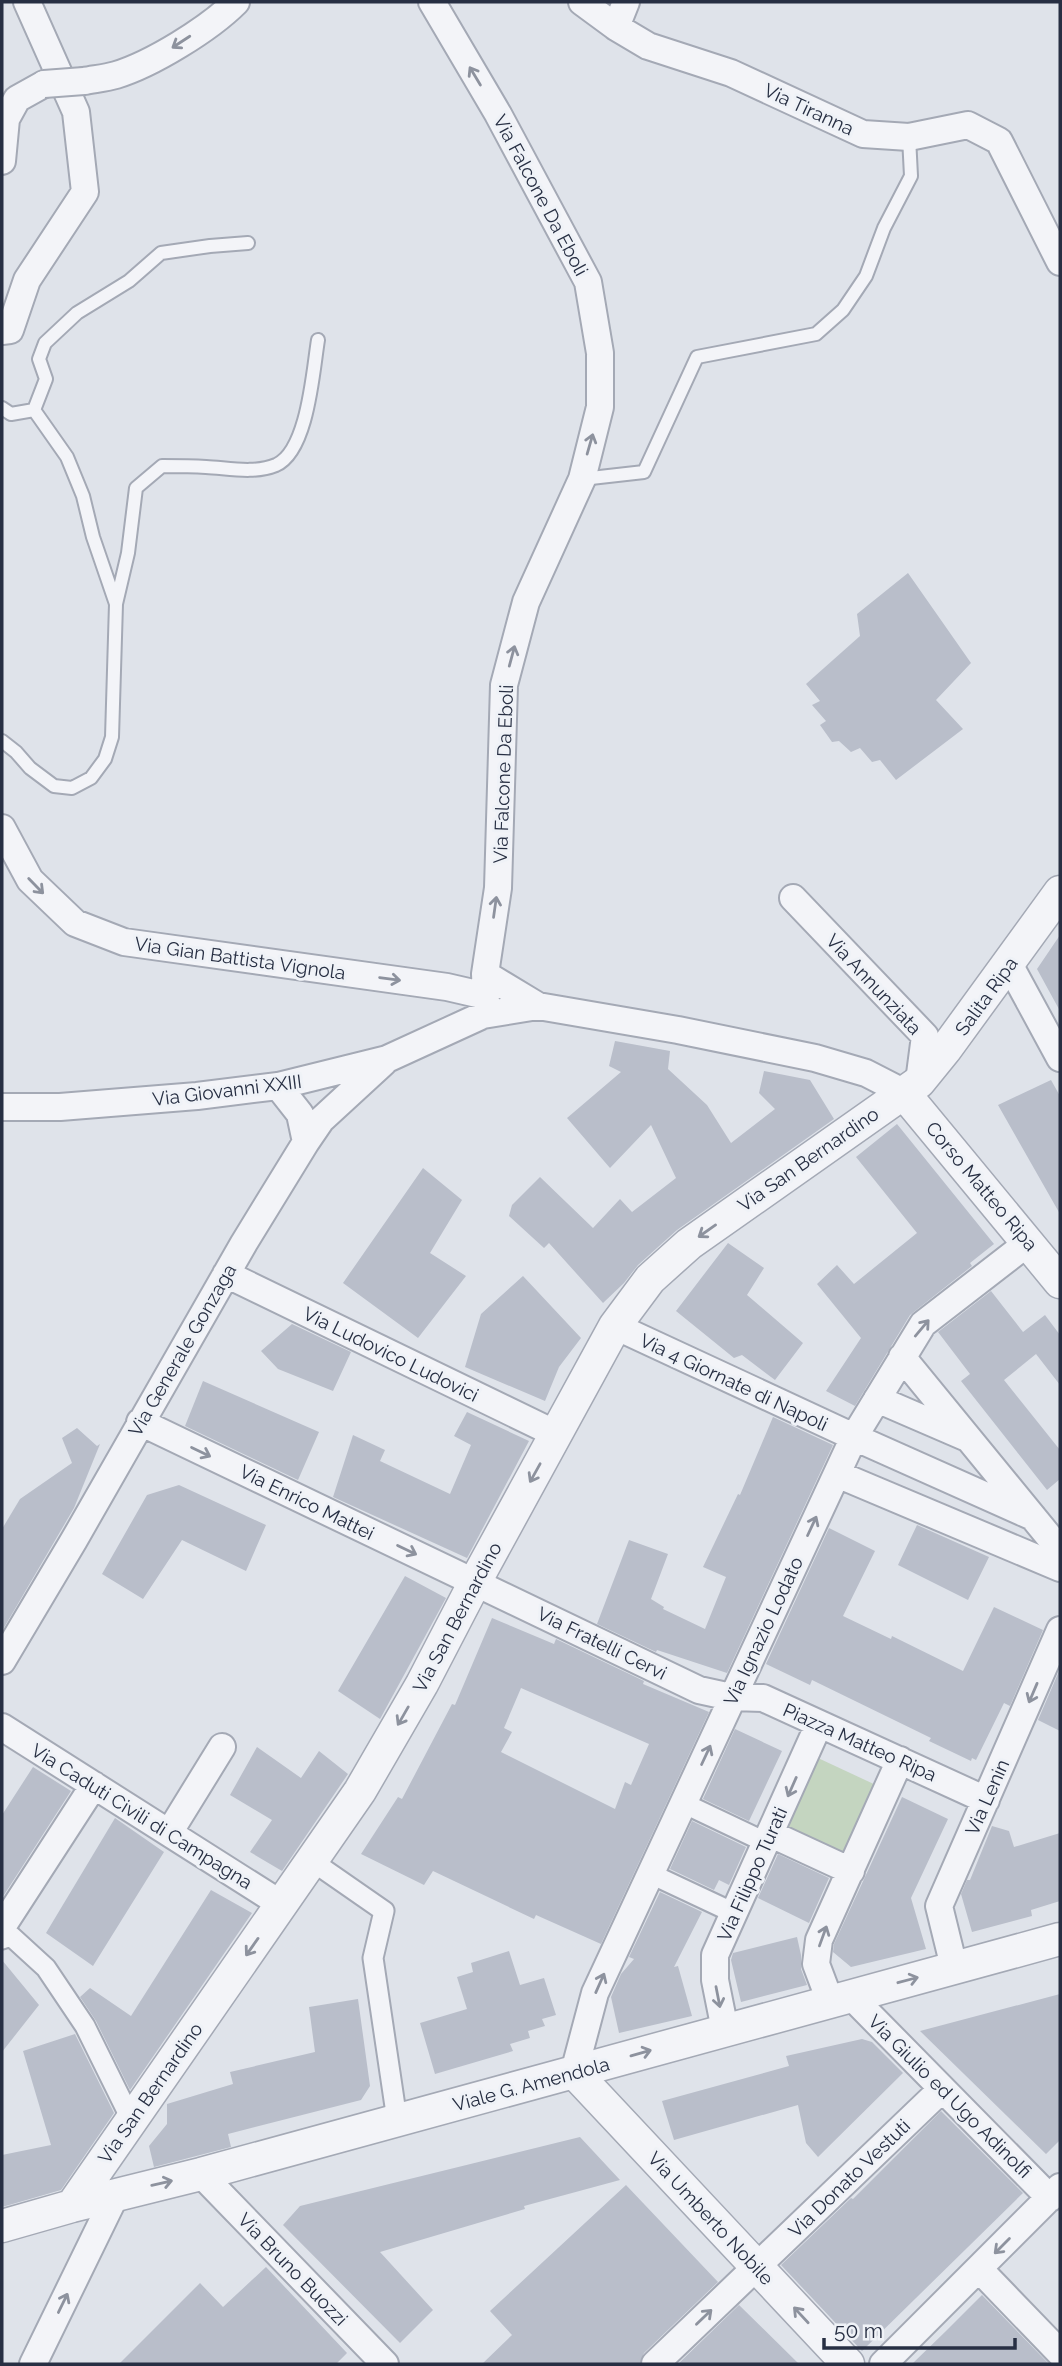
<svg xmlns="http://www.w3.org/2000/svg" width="1062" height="2366" font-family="Raleway,sans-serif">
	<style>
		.green { fill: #c4d5c0 }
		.building { fill: #b9beca; fill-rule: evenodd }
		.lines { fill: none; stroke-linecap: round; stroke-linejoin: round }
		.service-casing { stroke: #a4a9b5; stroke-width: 16 }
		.pedestrian-casing { stroke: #a4a9b5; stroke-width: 23 }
		.minor-casing { stroke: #a4a9b5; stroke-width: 30 }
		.tertiary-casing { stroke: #a4a9b5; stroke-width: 35 }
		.service { stroke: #f3f4f8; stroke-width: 12 }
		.pedestrian { stroke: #f3f4f8; stroke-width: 19 }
		.minor { stroke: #f3f4f8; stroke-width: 26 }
		.tertiary { stroke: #f3f4f8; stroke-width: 32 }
		.minor-bridge-casing { stroke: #a4a9b5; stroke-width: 30; stroke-linecap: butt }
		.minor-bridge { stroke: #f3f4f8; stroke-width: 26 }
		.oneway { stroke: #8d929e }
		.labels { text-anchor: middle; stroke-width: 6; stroke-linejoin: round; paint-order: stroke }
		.street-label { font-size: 19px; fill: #272f43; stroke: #eff2f7 }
	</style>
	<rect width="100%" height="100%" fill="#dfe3ea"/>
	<!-- green -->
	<path class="green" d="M818,1758l60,28 -34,73 -60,-28z"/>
	<!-- building -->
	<path class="building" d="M908,573l63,90 -35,37 27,29 -67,51 -16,-20 -8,2 -12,-14 -9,4 -12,-11 -7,1 -12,-17 6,-4 -14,-16 8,-4 -14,-17 54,-48 -3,-22z
		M1060,935v76l-23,-42z
		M615,1041l55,10 -2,18 39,36 24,38 44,-34 -16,-16 5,-22 46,9 24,39 -157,111 -39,35 -14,18 -21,20 -54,-60 -5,5 -35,-32 3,-11 28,-28 53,51 27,-29 12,13 44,-34 -25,-53 -41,43 -43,-50 54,-46 -12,-6z
		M1051,1080l9,16v118l-62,-109z
		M897,1124l97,120 -24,19 2,3 -62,49 -55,91 -29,-15 35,-53 -44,-54 20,-19 17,19 63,-51 -61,-76z
		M423,1168l39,32 -32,53 36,23 -48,62 -75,-55z
		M728,1243l36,25 -17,27 56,48 -28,37 -33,-25 -8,3 -58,-47z
		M523,1276l58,62 -22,29 -14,34 -80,-34 16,-53z
		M991,1291l32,41 22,-17 15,20v50l-24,-31 -32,26 56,70v29l-13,11 -86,-109 9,-7 -32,-42z
		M292,1324l59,28 -18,39 -55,-22 -17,-18z
		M203,1381l116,51 -21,48 -113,-54z
		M467,1412l62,29 -62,117 -134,-61 20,-62 32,15 -5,11 70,33 21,-49 -17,-9z
		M773,1417l60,28 -106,228 -70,-23 -1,2 -59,-28 32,-84 39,14 -17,45 13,8 -1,2 42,20 21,-52 -23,-10 35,-73 2,1z
		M77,1428l20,18 3,-2 -26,64 -72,123v-102l18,-30 52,-36 -10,-25z
		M179,1485l87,40 -20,46 -64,-31 -39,59 -41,-25 45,-79z
		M917,1525l72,32 -21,43 -70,-35z
		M829,1528l46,23 -32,65 48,23 1,-3 71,35 31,-64 49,23 -33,76 -6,-3 -28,57 -4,-2 -1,3 -42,-20 2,-3 -119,-58 -2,5 -44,-21z
		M405,1576l41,22 -66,121 -42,-28z
		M492,1618l62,26 2,-5 88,42 -1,3 66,28 -108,232 -65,-29 -2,4 -101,-48 -9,14 -63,-31 37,-57 4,2 50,-95 3,1zM521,1688l128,56 -18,41 -6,-3 -10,27 -114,-57 11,-20 -8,-4z
		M1060,1669v62l-22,-11z
		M735,1729l47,22 -33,70 -46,-22z
		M257,1747l44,31 18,-27 29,23 -66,97 -32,-19 22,-32 -42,-25z
		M33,1767l38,24 -69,107v-83z
		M902,1797l46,22 -37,79 15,51 -75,18 -18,-15 1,-8z
		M115,1818l49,34 -71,114 -47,-33z
		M692,1821l54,26 -17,38 -10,-5 -5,10 -44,-21z
		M992,1826l17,5 5,16 46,-14v68l-29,9 1,6 -60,16 -11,-38 6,-14h3z
		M778,1854l51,24 -20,45 -51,-25z
		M211,1890l41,23 -122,177 -34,-69 -16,-24 10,-9 41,28z
		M660,1892l42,20 -28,55 4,-1 14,50 -73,17 -8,-36 10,-23 13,-15 -5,-2z
		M797,1937l4,18v14l6,16 -66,17 -10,-42 2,-7z
		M509,1951l11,34 24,-7 12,37 -14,4 3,7 -17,5 2,7 -20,6 3,7 -78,23 -15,-51 47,-14 -10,-32 16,-5 -2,-9z
		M2,1960l37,45 -37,47z
		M1060,1994v146l-14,14 -126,-123z
		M358,1999l12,87 -9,14 -133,34 3,13 -77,20 -5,-21 18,-22v-20l66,-20 -3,-12 85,-20 -6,-45z
		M75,2034l39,79 -53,77 -59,17v-52l49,-10 -28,-94z
		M862,2039l10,3 31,31 -85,84 -12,-14 -8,-38 -124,35 -12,-39 127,-35 -3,-10z
		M941,2111l82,82 -161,158 -81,-86 70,-67 2,1z
		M580,2137l40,43 -96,26 1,3 -145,43 53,58 -33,33 -117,-118 17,-19z
		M626,2185l92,97 -74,71 -4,11h-158l30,-29 -22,-24z
		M266,2267l81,86 -11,11h-217l81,-81 23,24z
		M982,2295l67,69h-137l34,-33z
		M739,2305l60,59h-121z"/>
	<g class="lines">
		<defs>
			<path id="service" d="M2,408l9,6 23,-4 33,47 16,39 10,41 23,67 -4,133 -7,22 -14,19 -19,10 -18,-2 -24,-18 -14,-16 -14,-11
				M34,410l12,-31 -7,-20 6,-16 32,-30 52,-32 32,-28 49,-7 38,-3
				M582,479l62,-7 53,-115 119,-23 27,-24 23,-34 18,-48 27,-52 -2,-39
				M116,604l12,-51 8,-65 26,-22c15,0 29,0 44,1 22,1 48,7 70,-2 32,-14 37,-95 42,-125"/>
			<path id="pedestrian" d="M683,1803l84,40
				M312,1861l72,50 -11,47 24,162
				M651,1874l83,39
				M2,1939l9,-3 35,32 39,58 46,93"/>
			<path id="minor" d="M432,2l66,112 90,168 12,71v54l-18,72 -56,123 -22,83 -6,203 -13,86 1,22 -3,19
				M582,2l34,25 32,19 83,27 132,61 46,3 59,-12 31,16 61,121
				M616,27l10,-25
				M84,81c10,-2 22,-3 32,-6 36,-11 93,-46 120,-73
				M2,161l4,-42 11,-20 27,-15
				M2,331l8,-1 17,-50 58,-88 -9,-80 -49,-110
				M2,828l28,52 45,43 49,19 323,45 39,9
				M793,898l132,138 -6,46
				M1009,964l51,94
				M485,974l53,32
				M278,1086l22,28 6,28
				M2,1107h58l137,-11 81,-10 109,-27 96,-44 55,-9 140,24 137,28 51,15 37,19
				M226,1274l330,160
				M615,1326l239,111 179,80
				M902,1357l158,193
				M877,1399l88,38
				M140,1422l559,268 32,7 32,1 223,102
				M837,1474l223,94
				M2,1661l72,-121 170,-297 62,-101 15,-22 62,-57
				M2,1727l279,177
				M169,1833l53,-86
				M771,1834l80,37
				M2,1927l92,-142
				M954,1967l-15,-61 121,-276
				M850,1995l200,203
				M830,2001l-14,-37 3,-24 81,-180
				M725,2030l-10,-50v-25l104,-231
				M574,2072l21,-79 259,-556 69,-113 106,-82
				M201,2174l184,190
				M979,2269l81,84
				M33,2364l83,-170
				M655,2364l287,-275
				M883,2364l177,-177"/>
			<path id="tertiary" d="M903,1092l157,190
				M574,2072l274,292
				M72,2206l288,-415 62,-107 53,-102 140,-256 35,-47 39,-35 230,-162 26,-32 115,-158
				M2,2226l70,-20 129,-32 859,-235"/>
		</defs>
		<!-- service casing -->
		<use href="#service" class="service-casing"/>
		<!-- pedestrian casing -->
		<use href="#pedestrian" class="pedestrian-casing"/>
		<!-- minor casing -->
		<use href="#minor" class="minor-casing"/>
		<!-- tertiary casing -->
		<use href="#tertiary" class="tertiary-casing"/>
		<!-- service -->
		<use href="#service" class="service"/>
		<!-- pedestrian -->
		<use href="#pedestrian" class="pedestrian"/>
		<!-- minor -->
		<use href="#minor" class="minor"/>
		<!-- tertiary -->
		<use href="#tertiary" class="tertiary"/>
		<defs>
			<path id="minor-bridge" d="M44,84l40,-3"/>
		</defs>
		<!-- minor-bridge casing -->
		<use href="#minor-bridge" class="minor-bridge-casing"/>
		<!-- minor-bridge -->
		<use href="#minor-bridge" class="minor-bridge"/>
	</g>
	<!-- one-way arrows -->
	<defs><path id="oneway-shaft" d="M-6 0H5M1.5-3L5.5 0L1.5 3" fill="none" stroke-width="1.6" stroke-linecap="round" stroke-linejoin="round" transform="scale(1.75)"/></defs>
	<g class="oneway">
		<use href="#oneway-shaft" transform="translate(181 42) rotate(147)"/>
		<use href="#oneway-shaft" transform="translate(475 76) rotate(-121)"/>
		<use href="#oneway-shaft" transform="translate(590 444) rotate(-74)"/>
		<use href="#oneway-shaft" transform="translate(512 656) rotate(-75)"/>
		<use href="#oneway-shaft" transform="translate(36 886) rotate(46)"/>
		<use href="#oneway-shaft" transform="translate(495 907) rotate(-82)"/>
		<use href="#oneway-shaft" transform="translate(390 979) rotate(8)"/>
		<use href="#oneway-shaft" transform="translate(707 1231) rotate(145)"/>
		<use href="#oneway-shaft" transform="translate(922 1328) rotate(-50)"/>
		<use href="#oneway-shaft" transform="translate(201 1452) rotate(26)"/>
		<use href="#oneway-shaft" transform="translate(535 1473) rotate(119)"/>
		<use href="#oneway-shaft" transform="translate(812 1526) rotate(-65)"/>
		<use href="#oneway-shaft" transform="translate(407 1550) rotate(26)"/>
		<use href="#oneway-shaft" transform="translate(1033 1693) rotate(113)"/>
		<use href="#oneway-shaft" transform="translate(403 1716) rotate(120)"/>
		<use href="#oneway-shaft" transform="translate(706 1755) rotate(-65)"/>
		<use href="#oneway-shaft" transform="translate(792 1787) rotate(114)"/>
		<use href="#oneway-shaft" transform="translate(823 1936) rotate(-70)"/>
		<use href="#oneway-shaft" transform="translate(252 1947) rotate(125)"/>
		<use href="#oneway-shaft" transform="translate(908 1980) rotate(-15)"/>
		<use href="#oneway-shaft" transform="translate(600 1983) rotate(-66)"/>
		<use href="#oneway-shaft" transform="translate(718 1997) rotate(79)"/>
		<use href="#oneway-shaft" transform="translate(641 2053) rotate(-16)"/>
		<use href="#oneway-shaft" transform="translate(162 2183) rotate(-13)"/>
		<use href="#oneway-shaft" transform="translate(1002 2246) rotate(135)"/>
		<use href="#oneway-shaft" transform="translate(63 2303) rotate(-64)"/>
		<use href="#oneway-shaft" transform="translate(801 2315) rotate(-133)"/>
		<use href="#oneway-shaft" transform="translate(704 2317) rotate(-44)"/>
	</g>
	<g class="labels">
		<!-- street labels -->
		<g class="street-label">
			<text transform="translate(809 109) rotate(25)" y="7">Via Tiranna</text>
			<text transform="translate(541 195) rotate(62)" y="7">Via Falcone Da Eboli</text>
			<text transform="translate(503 774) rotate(-88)" y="7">Via Falcone Da Eboli</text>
			<text transform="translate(240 958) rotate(8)" y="7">Via Gian Battista Vignola</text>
			<text transform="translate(874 984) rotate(47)" y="7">Via Annunziata</text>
			<text transform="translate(986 996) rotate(-54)" y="7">Salita Ripa</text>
			<text transform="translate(227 1090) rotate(-7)" y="7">Via Giovanni XXIII</text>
			<text transform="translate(808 1159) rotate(-35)" y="7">Via San Bernardino</text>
			<text transform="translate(982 1186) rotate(50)" y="7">Corso Matteo Ripa</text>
			<text transform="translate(182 1350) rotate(-60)" y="7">Via Generale Gonzaga</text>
			<text transform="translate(391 1354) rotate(26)" y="7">Via Ludovico Ludovici</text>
			<text transform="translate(734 1382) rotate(25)" y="7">Via 4 Giornate di Napoli</text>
			<text transform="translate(307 1502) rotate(26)" y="7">Via Enrico Mattei</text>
			<text transform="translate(457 1617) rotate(-62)" y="7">Via San Bernardino</text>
			<text transform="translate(763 1631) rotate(-65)" y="7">Via Ignazio Lodato</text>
			<text transform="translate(602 1643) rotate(26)" y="7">Via Fratelli Cervi</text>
			<text transform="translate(860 1742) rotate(24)" y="7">Piazza Matteo Ripa</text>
			<text transform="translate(987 1797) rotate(-66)" y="7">Via Lenin</text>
			<text transform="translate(142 1816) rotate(32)" y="7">Via Caduti Civili di Campagna</text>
			<text transform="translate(752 1874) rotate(-66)" y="7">Via Filippo Turati</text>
			<text transform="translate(531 2084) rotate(-15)" y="7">Viale G. Amendola</text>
			<text transform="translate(150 2093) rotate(-55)" y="7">Via San Bernardino</text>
			<text transform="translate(950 2096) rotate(45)" y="7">Via Giulio ed Ugo Adinolfi</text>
			<text transform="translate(849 2178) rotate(-44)" y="7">Via Donato Vestuti</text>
			<text transform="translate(711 2218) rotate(47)" y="7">Via Umberto Nobile</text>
			<text transform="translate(293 2269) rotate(46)" y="7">Via Bruno Buozzi</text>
		</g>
	</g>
	<!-- border -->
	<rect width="1062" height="2366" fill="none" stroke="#272f43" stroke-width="7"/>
	<!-- scale -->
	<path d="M824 2338v10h191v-10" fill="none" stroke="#272f43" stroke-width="3.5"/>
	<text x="834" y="2338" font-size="21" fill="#272f43" stroke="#eff2f7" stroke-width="5" paint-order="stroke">50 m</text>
</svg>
